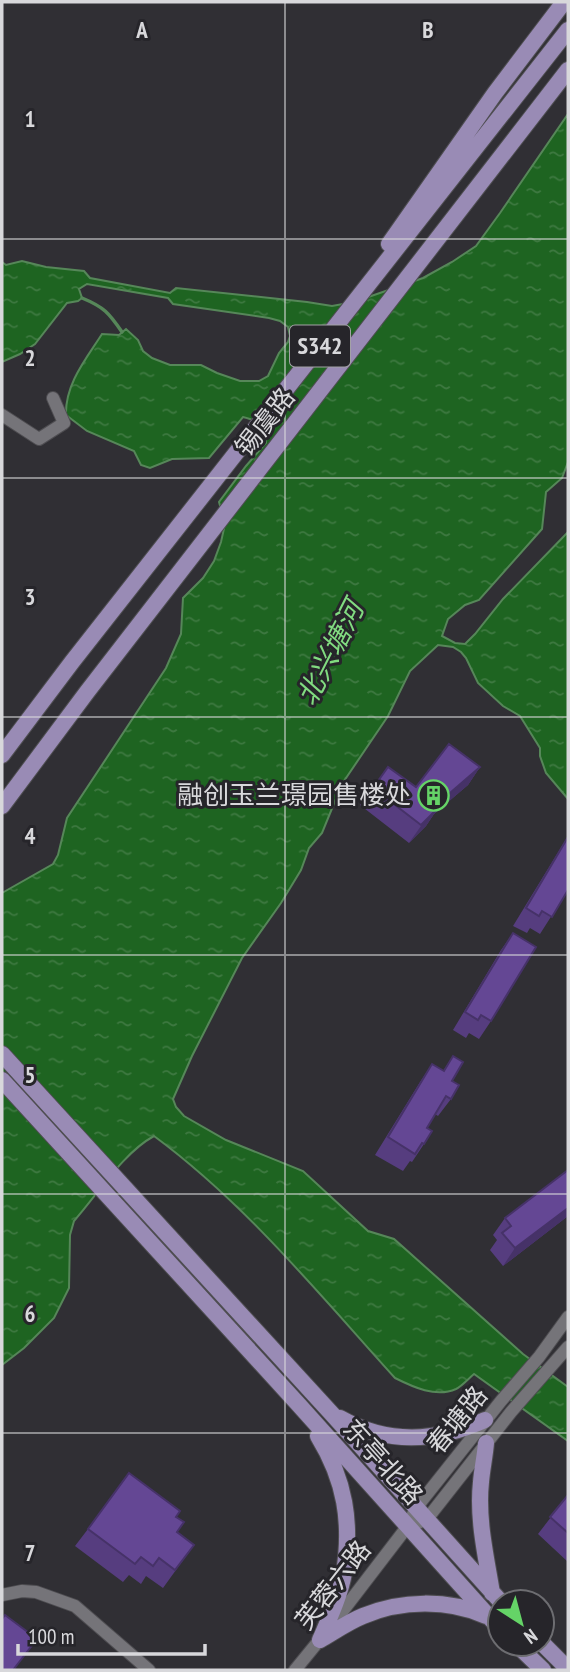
<svg xmlns="http://www.w3.org/2000/svg" width="570" height="1672" font-family="'PT Sans Narrow','Noto Sans SC',sans-serif">
	<style>
		.water { fill: url(#water-ripples); stroke: #568759; stroke-width: 2 }
		.lines { fill: none; stroke-linecap: round; stroke-linejoin: round }
		.stream { stroke: #568759; stroke-width: 3.5 }
		.minor-casing { stroke: #4e4d51; stroke-width: 14 }
		.major-casing { stroke: #4e4d51; stroke-width: 18 }
		.minor { stroke: #757479; stroke-width: 12 }
		.major { stroke: #998bb5; stroke-width: 16 }
		.wall { fill: #563d7f }
		.shaded-wall { fill: #463268 }
		.building { fill: #644794; stroke: #463268; stroke-width: 2 }
		.grid { fill: none; stroke: #d8d8db; stroke-width: 2; stroke-opacity: 0.55 }
		.labels { text-anchor: middle; stroke-width: 6; stroke-linejoin: round; paint-order: stroke }
		.shield { fill: #26252a; stroke: #a3a2a6; stroke-width: 2 }
		.shield-label { font-size: 24px; font-weight: bold; fill: #d8d8db }
		.street-label { font-size: 26px; fill: #d8d8db; stroke: #26252a }
		.poi-label { font-size: 26px; fill: #d8d8db; stroke: #26252a; text-anchor: end }
		.water-label { font-size: 28px; font-style: italic; fill: #81db80; stroke: #26252a }
		.grid-label { font-size: 23px; text-anchor: middle; font-weight: bold; fill: #d8d8db; stroke: #26252a; stroke-width: 6; stroke-linejoin: round; paint-order: stroke }
	</style>
	<defs>
		<pattern id="water-ripples" width="26" height="14" patternUnits="userSpaceOnUse" patternTransform="scale(1.75)"><rect width="26" height="14" fill="#1e6421"/><path d="M2 4q2-2 4 0t4 0M15 11q2-2 4 0t4 0" fill="none" stroke="#3e7941"/></pattern>
	</defs>
	<rect width="100%" height="100%" fill="#302f34"/>
	<!-- water -->
	<path class="water" d="M568,114v348l-6,16 -16,14 -4,37 -63,71 -14,5 -17,14 -6,17 13,7 10,1 10,-10 28,-35 65,-67v267l-22,-26 -6,-17v-8l-20,-32 -17,-10 -25,-23 -12,-25 -5,-6 -8,-5 -15,-2 -28,26 -22,45 -46,68 -20,49 -13,15 -8,22 -20,33 -39,55 -50,98 -19,43 3,8 8,9 42,24 77,31 65,60 26,8 129,115 45,33v54l-94,-67c-5,4 -12,12 -18,15 -20,9 -43,-2 -61,-11 -76,-84 -149,-174 -241,-242 -31,17 -56,58 -80,85l-4,14 -1,53 -15,30 -30,30 -22,17v-472l51,-29 5,-9 9,-37 99,-150 15,-34 2,-36 20,-20 11,-17 7,-19 4,-18 -6,-22 27,-36 20,-23c0,-15 -8,-23 -23,-26l-34,41 -37,1 -22,9 -9,-3 -7,-14 -47,-20 -21,-16c-1,-31 20,-56 36,-81l17,1 7,-6 12,11 5,11 9,7 18,7h31l16,8 23,8h19l9,-5 11,-23 9,-11 2,-6 -2,-9 -8,-6 -11,-3 -96,-14 -5,-6 -81,-14 -8,5 3,9 -4,3 -11,2 -32,41 -15,10 -18,8v-100l4,3 16,-4 24,6 38,4 6,7 80,15 6,-5 131,14 25,4 22,-4 69,-24 29,-16 24,-16 24,-33z"/>
	<g class="lines">
		<!-- stream -->
		<path class="stream" d="M82,298c22,9 27,15 40,34"/>
		<defs>
			<path id="minor" d="M2,415l37,24 25,-16 -11,-25
				M420,1522l7,-3 84,-107 57,-65
				M2,1595l20,-4 14,1 39,14 74,64
				M295,1670l40,-49 72,-94 9,-19 85,-107 38,-44 29,-40"/>
			<path id="major" d="M389,244l106,-151 69,-91
				M2,755l70,-93 496,-632
				M2,806l85,-114 481,-622
				M2,1054l330,360 169,188
				M2,1080l297,325 201,224
				M340,1418c48,27 96,24 145,2
				M318,1436c27,44 34,86 26,137 -4,23 -15,46 -24,67
				M486,1443c-1,13 -4,26 -5,39 -4,37 5,74 11,111
				M320,1640c14,-8 28,-18 43,-24 38,-16 85,-17 123,0
				M542,1643l26,26
				M516,1644l27,26"/>
		</defs>
		<!-- minor casing -->
		<use href="#minor" class="minor-casing"/>
		<!-- major casing -->
		<use href="#major" class="major-casing"/>
		<!-- minor -->
		<use href="#minor" class="minor"/>
		<!-- major -->
		<use href="#major" class="major"/>
	</g>
	<!-- wall -->
	<path class="wall" d="M480,767l-12,18 -34,29 -8,12 -17,17 -49,-38 13,-17 43,-1z
		M568,836v54l-28,44 -10,-6 -3,5 -14,-7z
		M513,933l-22,88 -12,18 -10,-6 -3,5 -13,-8 48,-80z
		M453,1056l-2,43 -13,17 -3,-2 -8,14 -3,16 -12,18 -2,-1 -7,10 -28,-16 45,-73 12,-18 11,7z
		M568,1216l-65,50 -13,-16 7,-10 -4,-5 12,-17z
		M568,1495v67l-30,-28z
		M176,1517l1,15 17,13 -31,43 -17,-12 -5,8 -12,-9 -6,7 -48,-36 13,-17z"/>
	<!-- shaded-wall -->
	<path class="shaded-wall" d="M480,767l-12,18 -34,29 -8,12 -17,17 26,-37z
		M568,1208v8l-65,50 12,-18z"/>
	<!-- building -->
	<path class="building" d="M449,744l31,23 -45,39 3,2 -17,17 -48,-37 15,-21 28,20z
		M568,837v53l-16,27 -10,-6 -3,5 -13,-8z
		M513,933l23,14 -45,74 -10,-6 -3,5 -13,-8z
		M453,1056l10,6 -11,19 7,4 -8,14 -5,-3 -19,32 5,3 -8,13 -2,-1 -7,11 -27,-17 44,-73 12,7z
		M568,1170v38l-53,40 -13,-15 9,-7 -6,-8z
		M129,1473l51,38 -4,6 8,5 -7,10 17,13 -19,25 -16,-12 -6,8 -12,-9 -6,7 -47,-35z
		M568,1495v38l-18,-16z
		M5,1615l32,24 -24,31h-11v-51z"/>
	<!-- grid -->
	<path class="grid" d="M285,2v1668M2,239h566M2,478h566M2,717h566M2,955h566M2,1194h566M2,1433h566"/>
	<!-- icons -->
	<defs>
		<symbol id="building-ring" viewBox="-11 -11 22 22"><circle r="9.5" fill="#26252a" stroke="#65d467" stroke-width="1.5"/><path d="M-4-6H4V6H1V3H-1V6H-4ZM-2.5-4.3h1.7v1.8h-1.7ZM.8-4.3h1.7v1.8H.8ZM-2.5-1h1.7V.8h-1.7ZM.8-1h1.7V.8H.8Z" fill="#65d467"/></symbol>
	</defs>
	<g fill-rule="evenodd">
		<use href="#building-ring" x="416" y="778" width="35" height="35"/>
	</g>
	<g class="labels">
		<!-- shield labels -->
		<rect class="shield" x="290" y="325.5" width="60" height="41" rx="5"/>
		<g class="shield-label">
			<text x="320" y="354">S342</text>
		</g>
		<!-- street labels -->
		<g class="street-label">
			<text transform="translate(265 422) rotate(-52)" y="9">锡虞路</text>
			<text transform="translate(457 1420) rotate(-51)" y="9">春塘路</text>
			<text transform="translate(383 1462) rotate(48)" y="9">东亭北路</text>
			<text transform="translate(333 1585) rotate(-52)" y="9">芙蓉六路</text>
		</g>
		<!-- poi labels -->
		<g class="poi-label">
			<text x="411" y="804">融创玉兰璟园售楼处</text>
		</g>
		<!-- water labels -->
		<g class="water-label">
			<text transform="translate(330 653) rotate(-63)" y="10">北兴塘河</text>
		</g>
	</g>
	<g class="grid-label">
		<text x="142" y="38">A</text>
		<text x="428" y="38">B</text>
		<text x="30" y="127">1</text>
		<text x="30" y="366">2</text>
		<text x="30" y="605">3</text>
		<text x="30" y="844">4</text>
		<text x="30" y="1083">5</text>
		<text x="30" y="1322">6</text>
		<text x="30" y="1561">7</text>
	</g>
	<!-- border -->
	<rect width="570" height="1672" fill="none" stroke="#d8d8db" stroke-width="7"/>
	<!-- north arrow -->
	<g transform="translate(521 1623) rotate(144)"><circle r="33" fill="#26252a" stroke="#6d6d71" stroke-width="2"/>
	<path d="M0-5L12 26L0 18L-12 26Z" fill="#65d467"/>
	<text y="-10" font-size="19" font-weight="bold" text-anchor="middle" fill="#d8d8db">N</text>
	</g>
	<!-- scale -->
	<path d="M18 1644v10h187v-10" fill="none" stroke="#d8d8db" stroke-width="3.5"/>
	<text x="28" y="1644" font-size="21" fill="#d8d8db" stroke="#26252a" stroke-width="5" paint-order="stroke">100 m</text>
</svg>
